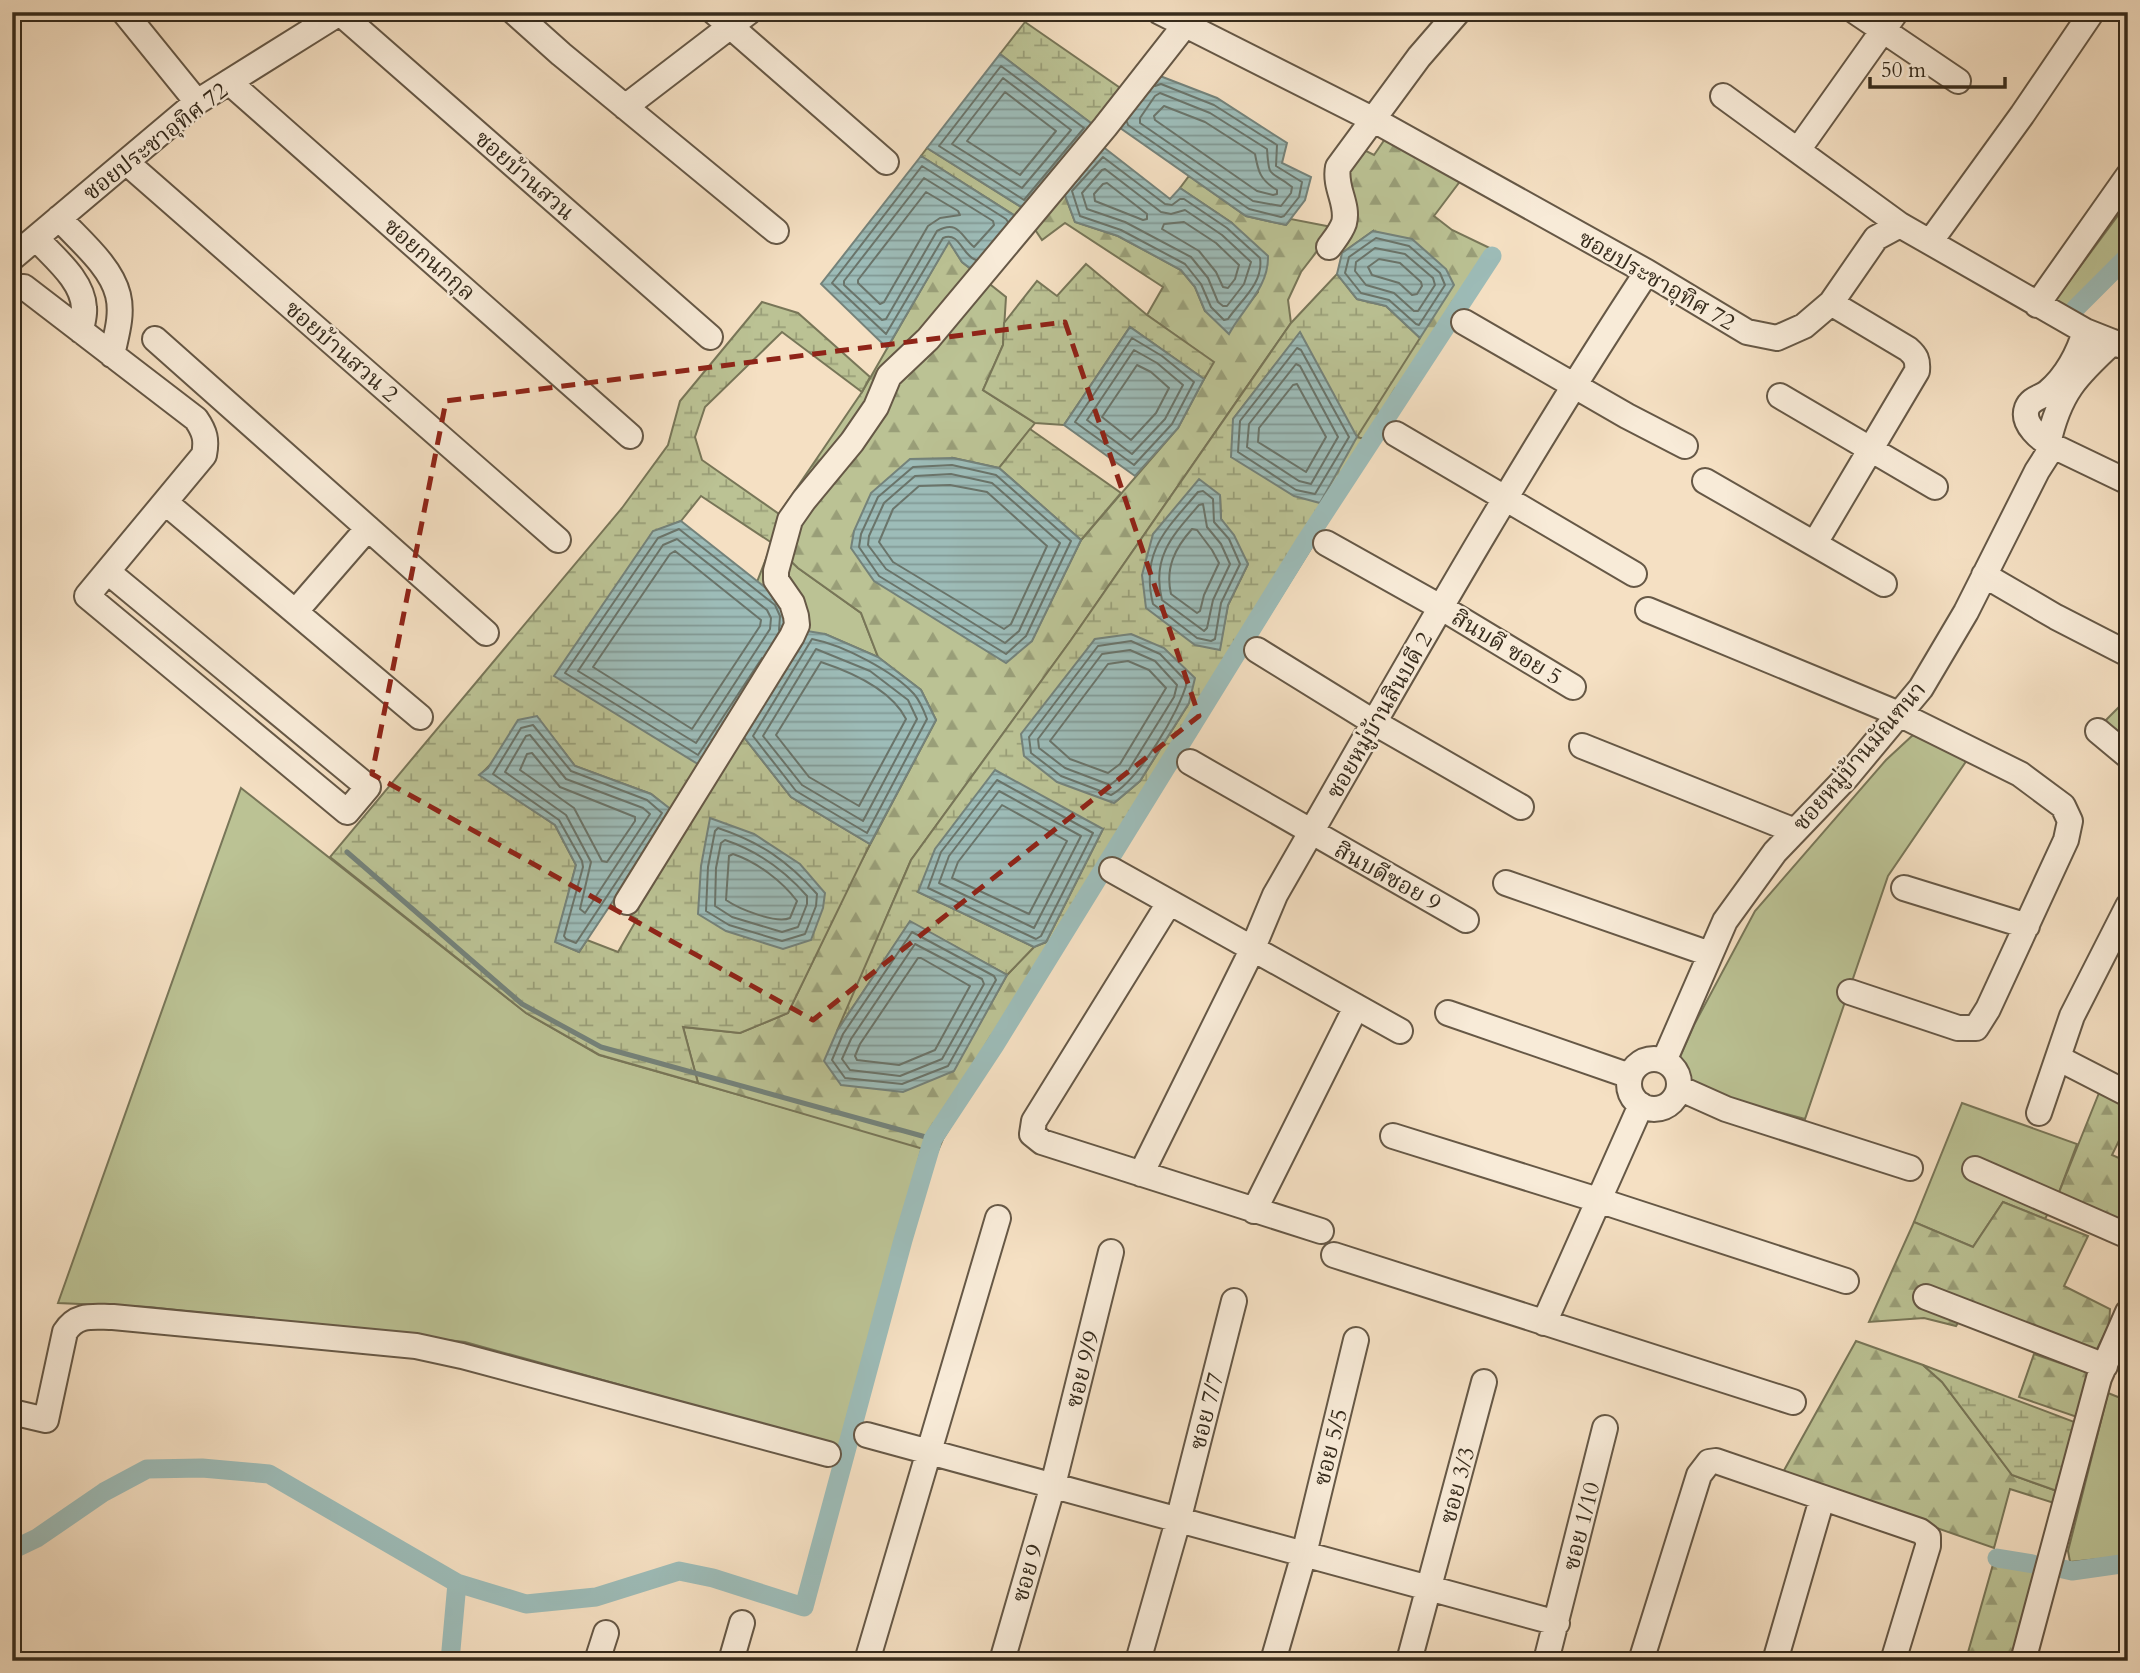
<svg xmlns="http://www.w3.org/2000/svg" width="2140" height="1673" font-family="Cardo,'Noto Serif Thai',serif">
	<style>
		.green { fill: #bbc294; stroke: #787658; stroke-width: 2 }
		.forest { fill: url(#forest-firs); stroke: #787658; stroke-width: 2 }
		.wetland { fill: url(#wetland-marsh); stroke: #787658; stroke-width: 2; fill-rule: evenodd }
		.water { fill: url(#water-rules); stroke: #74827a; stroke-width: 2 }
		.lines { fill: none; stroke-linecap: round; stroke-linejoin: round }
		.shore { stroke: #6a746a; stroke-width: 2 }
		.stream { stroke: #74827a; stroke-width: 5 }
		.canal { stroke: #9dbcb8; stroke-width: 19 }
		.minor-casing { stroke: #665846; stroke-width: 28 }
		.minor { stroke: #f8ebd8; stroke-width: 24 }
		.marked { fill: none; stroke: #8f2418; stroke-width: 5; stroke-dasharray: 14 9; stroke-linejoin: round }
		.labels { text-anchor: middle; stroke-width: 5; stroke-linejoin: round; paint-order: stroke }
		.street-label { font-size: 23px; fill: #362b1c; stroke: #f8ebd8 }
	</style>
	<defs>
		<pattern id="forest-firs" width="22" height="20" patternUnits="userSpaceOnUse" patternTransform="scale(1.75)"><rect width="22" height="20" fill="#bbc294"/><path d="M5 1l3.5 6h-7zM16 11l3.5 6h-7z" fill="#999e78"/></pattern>
		<pattern id="wetland-marsh" width="20" height="14" patternUnits="userSpaceOnUse" patternTransform="scale(1.75)"><rect width="20" height="14" fill="#bbc294"/><path d="M1 5h8M5 5V1M11 12h8M15 12V8" fill="none" stroke="#999e78"/></pattern>
		<pattern id="water-rules" width="6" height="5" patternUnits="userSpaceOnUse" patternTransform="scale(1.75)"><rect width="6" height="5" fill="#9dbcb8"/><path d="M0 2.5h6" fill="none" stroke="#819995"/></pattern>
	</defs>
	<rect width="100%" height="100%" fill="#f5e0c3"/>
	<filter id="stains"><feTurbulence type="fractalNoise" baseFrequency=".00286" numOctaves="4"/><feColorMatrix values="0 0 0 0 .2 0 0 0 0 .09 0 0 0 0 .02 0 0 0 .5 -.17"/></filter>
	<radialGradient id="worn" r=".72"><stop offset=".6" stop-color="#630" stop-opacity="0"/><stop offset="1" stop-color="#630" stop-opacity=".3"/></radialGradient>
	<!-- green -->
	<path class="green" d="M2128,202v53l-54,60 -21,-12z
		M772,543l26,25 63,45 17,44 -53,-23 -116,160 -19,-10 91,-183 -24,-19z
		M1913,735l54,25 -79,116 -83,243 -95,-25 -20,-9 -9,-15 -1,-13 14,-32 61,-114 131,-151z
		M241,788l285,225 73,42 323,92 -81,299 -376,-104 -316,-35 -91,-4z
		M1962,1103l115,41 -19,51 -13,24 -42,-17 -30,45 -59,-25z
		M2108,1393l20,8v155l-58,6 -2,-11z"/>
	<!-- forest -->
	<path class="forest" d="M1387,136l74,44 -27,36 18,14 46,22 -121,191 -20,-6 16,-206 -31,22 -21,-7 -20,26 -13,28 3,23 -220,317 -160,220 -27,63 69,148 54,-96 27,-28 37,-15 -128,207 -6,14 -239,-70 -15,-56 57,6 48,-20 67,-140 81,-153 -15,-30 -43,-33 -17,-44 -63,-45 -26,-25 7,-29 83,-122 87,-151 13,21 44,35 -3,48 -20,45 52,33 -36,45 -46,-10 79,182 49,-100 97,-112 35,-66 -66,-47 16,-28 -98,-64 -23,17 -10,-15 31,-35 12,32 43,14 63,34 14,17 10,24 33,6 20,-25 -26,-69 -52,-35 9,-12 57,40 40,9 5,-6 46,9 11,-86 26,13z
		M2128,698v47l-26,-21z
		M2099,1093l29,14v15l-16,33 16,7v64l-70,-31z
		M2003,1202l85,34 -24,50 46,23 -1,16 -15,30 -123,-52 -15,23 -32,-8 -55,4 45,-100 59,25z
		M1856,1341l67,24 19,17 70,93 45,16 -3,12 -44,-14 -16,59 -212,-74z
		M2034,1354l58,20 -15,43 -58,-20z
		M1994,1561l45,12 -23,88h-36l-13,-5z"/>
	<!-- wetland -->
	<path class="wetland" d="M1025,22l101,70 -30,35 -96,-73z
		M927,148l99,62 -6,9 -99,-63z
		M1086,264l61,51 67,47 -10,17 -74,-52 -66,98 -29,-2 -52,-33 20,-45 1,-22 33,-42 20,15z
		M1337,274l20,25 29,7 34,32 -63,99 20,6 -306,489 -25,10 57,-113 -185,63 116,55 -27,28 -97,-53 -73,109 74,-171 160,-220 220,-317zM1300,333l10,20 -77,66zM1220,495l1,24 27,45 -20,41 -9,45zM1189,703l-49,78 -26,22z
		M762,302l36,11 72,64 -8,15 -80,-60 -77,75 -10,30 7,23 77,54 -7,29 -71,-47 -20,25 -28,11 55,262 35,-58 48,61 79,47 -82,169 -48,20 -57,-6 15,56 -98,-28 -74,-42 -196,-156 292,-349 46,-63 12,-44zM537,717l38,49 76,28 21,17 -62,94 27,14 -19,33 -31,-12 -8,12 -23,-10 20,-77 -21,-40 -75,-50z
		M1030,429l91,64 -40,47 -82,-72z
		M1923,1365l154,58 -20,68 -45,-16 -70,-93z"/>
	<!-- water -->
	<path class="water" d="M1000,54l96,73 -70,83 -99,-62z
		M1160,76l57,22 70,45 -5,20 29,14 -6,23 -19,25 -40,-9 -130,-91z
		M1102,146l68,53 10,-11 52,35 36,33c1,31 -25,52 -39,78l-24,-23 -10,-24 -14,-17 -63,-34 -43,-14 -12,-32z
		M921,156l99,63 -45,53 -13,-10 -13,-20 -62,106 -66,-64z
		M1373,231l39,8 34,30 8,16 -34,53 -34,-32 -29,-7 -20,-25 5,-21z
		M1130,327l74,52 -26,49 -43,48 -71,-51z
		M1300,332l57,105 -37,66 -26,-7 -63,-39 2,-38z
		M953,458l46,10 82,72 -49,101 -26,22 -132,-82 -23,-33 3,-17 17,-38 39,-34z
		M1199,479l21,16 1,24 13,16 14,29 -20,41 -8,45 -25,-5 -49,-37 -4,-33 11,-41z
		M681,521l100,79 6,15 -1,18 -85,133 -147,-90 99,-145z
		M807,631l18,3 53,23 43,33 15,30 -66,124 -79,-47 -48,-61z
		M1131,634l33,14 31,30 -6,25 -49,78 -26,22 -57,-21 -33,-26 -3,-22 74,-95z
		M537,716l38,50 76,28 22,17 -94,141 -24,-10 21,-77 -21,-40 -76,-50 9,-7 30,-48z
		M995,770l108,59 -57,113 -12,5 -116,-55 17,-43z
		M710,818l44,16 46,30 25,29 -2,15 -12,32 -28,9 -57,-18 -28,-17 3,-48z
		M910,921l97,54 -53,96 -51,21 -62,-7 -17,-24 13,-30z"/>
	<g class="lines">
		<!-- shore -->
		<path class="shore" d="M1001,66l83,62 -60,72 -85,-54z
			M1003,78l68,52 -49,58 -70,-44z
			M1005,92l51,39 -36,44 -53,-34z
			M1160,93l50,20 57,36c2,32 3,20 25,38l-1,6 -10,13 -28,-5 -113,-78v-5l15,-22z
			M1164,106l41,16 50,32c3,17 5,26 22,36v4l-4,1 -16,-4 -102,-71 -1,-4z
			M1127,122l1,3 121,84 32,8 3,-1 15,-19 3,-15 -26,-16 1,-21 -63,-40 -53,-21 -6,2
			M1103,157l62,47 7,1 8,-6h4l43,29 33,30c4,25 -20,43 -32,61l-4,1 -13,-13 -10,-23 -16,-20 -64,-34 -41,-14 -8,-25z
			M1105,169l56,43 10,2 14,-4 37,25 29,27 -7,22 -17,22h-4l-5,-4 -10,-24 -17,-21 -66,-35 -38,-13 -5,-16 20,-23z
			M924,178l69,43 1,4 -20,22c-13,-10 -15,-28 -37,-16l-51,88 -4,1 -38,-35v-4z
			M1107,183l40,31v5l-4,1 -48,-19 -1,-7 9,-10z
			M926,192l32,19 2,4 -20,3 -12,8 -44,76 -4,2 -22,-21v-3z
			M1184,222l32,21 23,22 -4,14 -7,9 -5,-1 -7,-15 -17,-21 -37,-22 2,-5z
			M1376,238l33,8 31,27 5,12 -26,40 -3,-1 -27,-24 -28,-7 -16,-20 4,-16z
			M1375,248l30,6 28,24 2,7 -17,26h-4l-20,-18 -28,-8 -11,-14 1,-9z
			M1379,259l21,4 21,19 1,4 -5,8 -5,1 -13,-12 -27,-8 -4,-8z
			M976,260c-14,-4 -16,-29 -33,-22l-57,96 -54,-51 90,-117 84,53 2,3
			M1132,338l30,18 32,26 -22,42 -38,41 -59,-43z
			M1297,348l4,2 48,87 -34,57 -19,-4 -58,-38 2,-31z
			M1134,350l23,13 26,22 -18,34 -33,35 -45,-34z
			M1296,364l4,2 38,71 -27,47 -12,-3 -52,-34 2,-23z
			M1137,365l14,7 18,16 -13,25 -25,27 -29,-23z
			M1297,384l29,53 -20,35 -48,-30 1,-14 34,-43z
			M952,465l44,10 75,66 -45,95 -20,18 -127,-78 -20,-29 2,-13 17,-37 35,-30z
			M951,474l41,9 68,60 -41,88 -14,12 -119,-74 -18,-24 1,-9 15,-33 31,-27z
			M950,485l37,7 60,54 -36,78 -7,5 -111,-67 -14,-20 14,-33 26,-23z
			M1203,491l10,8 1,23 15,17 11,25 -19,39 -6,36 -4,2 -14,-3 -44,-34c-13,-53 14,-75 45,-112z
			M1203,504l4,23 14,17 9,20 -17,36 -6,28 -3,3 -42,-31c-11,-43 11,-65 37,-95z
			M1192,529l5,1 15,20 7,13 -15,32 -4,16 -3,2 -26,-19c-6,-26 4,-46 21,-65z
			M677,539l90,71 4,8 -1,11 -74,114 -118,-72 85,-126z
			M675,551l86,69 -1,6 -68,103 -99,-62 77,-113z
			M812,639c31,6 81,32 102,55 6,7 10,17 13,25l-60,114 -71,-42 -43,-55z
			M1131,641l29,13 27,28c-7,29 -49,99 -76,113l-50,-19 -30,-23 -2,-16 69,-91z
			M816,649l54,22 38,29 9,19 -54,102 -61,-36 -39,-49z
			M1130,650l25,11 22,24 -3,12 -46,74 -18,14 -45,-17 -26,-20 -1,-9 64,-85z
			M762,658l-64,97 -133,-82 93,-135 21,-9 96,76 5,11 -1,14
			M1128,661l21,9 17,18 -46,76 -12,9 -38,-14 -20,-18 58,-77z
			M821,662c30,10 70,27 85,57l-47,87 -50,-29 -33,-42z
			M533,725l38,46 76,29 15,13 -86,130 -10,-4 -2,-3 19,-69 -1,-6 -23,-41 -66,-46 28,-46z
			M530,735l36,44 77,29 7,6 -65,99 -5,-4 11,-47 -25,-47 -61,-43 21,-36z
			M532,753l28,34 75,30v4l-28,41 -5,-1 -28,-53 -54,-38 7,-16z
			M997,780l96,53 -52,103 -5,3 -108,-51 13,-36z
			M999,791l82,45 -47,92 -95,-45 10,-27z
			M1002,805l65,36 -38,73 -77,-36 6,-16z
			M718,828c42,14 70,33 99,66l-1,12 -11,28 -23,7 -53,-16 -23,-14 2,-44 7,-36z
			M725,840c33,11 60,31 82,56v8l-9,23 -16,5 -50,-15 -17,-11 1,-38 5,-25z
			M733,854c24,8 49,27 64,47l-7,17c-14,6 -51,-9 -64,-18l3,-44z
			M912,932l82,44 2,4 -48,86 -46,18 -57,-6 -13,-18 11,-26z
			M915,944l67,35 2,5 -42,75 -42,17 -50,-6 -8,-11 9,-20z
			M918,958h3l49,28 -35,64 -36,15 -42,-5 -2,-4 5,-12z"/>
		<!-- stream -->
		<path class="stream" d="M347,852l175,152 79,43 332,92"/>
		<!-- canal -->
		<path class="canal" d="M2075,309l53,-53
			M12,1550l25,-12 67,-46 43,-23 55,-1 67,6 188,109 69,21 70,-7 83,-26 34,7 91,29 99,-367 30,-101 62,-94 309,-501 188,-288
			M1997,1558l36,6
			M2063,1569l9,2 56,-8
			M450,1661l7,-78"/>
		<defs>
			<path id="minor" d="M124,12l73,90
				M514,12l47,42 215,177
				M714,12l172,150
				M1160,12l214,108 273,152 100,60 30,6 27,-12 27,-23 45,-65 24,-13 185,106 43,17
				M1856,12l102,69
				M340,13l370,324
				M229,82l401,354
				M1723,96l177,129
				M625,107l124,-95
				M1798,150l98,-138
				M126,162l432,378
				M59,218c20,22 52,48 59,77 5,20 -2,41 -6,60
				M36,238c17,19 47,42 48,70 1,7 -2,15 -3,23
				M1930,242l92,-127 70,-103
				M1329,247c5,-7 12,-15 15,-24 5,-19 -10,-35 -6,-56l81,-110 39,-45
				M12,258l185,-156 144,-90
				M24,287l172,132c9,13 11,21 8,36l-117,141 260,216 21,-25 -260,-215
				M2037,305l91,-129
				M1464,322l163,94 58,30
				M155,339l331,294
				M1780,396l155,91
				M1396,434l238,140
				M2048,444c11,-51 28,-68 65,-102
				M2053,446c-12,-6 -32,-22 -26,-38 4,-10 14,-10 21,-16 18,-15 31,-39 37,-61
				M1705,481l179,103
				M166,503l254,214
				M1326,543l116,65 131,79
				M1815,543l102,-172c1,-11 -1,-15 -9,-22l-77,-46
				M1984,575l72,42 72,37
				M1648,610l251,104 121,60 43,32 7,15 -4,19 -78,169 -12,19h-18l-108,-36
				M296,611l72,-83
				M1257,650l118,73 146,84
				M2098,731l30,25
				M1582,746l213,85
				M1190,762l276,158
				M1112,870l288,161
				M1506,883l204,71
				M1904,888l123,38
				M627,902l165,-266 5,-11 -1,-9 -4,-13 -16,-23v-9l14,-51 14,-20 48,-58 24,-35 13,-31 39,-37 177,-212 80,-102
				M1169,903l-135,218 -2,13 10,8 279,89
				M1448,1013l182,63
				M2058,1058l70,36
				M1629 1084a25 25 0 1 1 50 0a25 25 0 1 1-50 0Z
				M1664,1061l61,-140 50,-69 71,-74 75,-90 45,-76 71,-141 16,-25 75,36
				M1679,1088l47,21 184,59
				M2039,1113l33,-97 56,-110
				M1393,1136l205,64 248,81
				M1975,1169l153,67
				M1141,1174l111,-224 23,-55c121,-210 239,-421 372,-623
				M1254,1211l102,-204
				M1334,1255l459,147
				M1926,1297l179,69
				M1544,1323l97,-218
				M12,1412l34,8 19,-88c12,-19 28,-15 48,-15l303,29 46,10 366,98
				M867,1435l690,188
				M597,1661l9,-28
				M731,1661l11,-38
				M867,1661l131,-443
				M1002,1661l51,-176 58,-233
				M1138,1661l40,-140 56,-220
				M1273,1661l31,-107 52,-214
				M1409,1661l75,-279
				M1546,1661l59,-233
				M1641,1661l58,-186 10,-13 7,-1 204,70 8,6v9l-35,115
				M1775,1661l47,-162
				M2023,1661l76,-283 29,-66"/>
		</defs>
		<!-- minor casing -->
		<use href="#minor" class="minor-casing"/>
		<!-- minor -->
		<use href="#minor" class="minor"/>
	</g>
	<!-- marked area -->
	<path class="marked" d="M1065,322l134,394 -386,304 -441,-246 74,-373z"/>
	<g class="labels">
		<!-- street labels -->
		<g class="street-label">
			<text transform="translate(155 141) rotate(-38)" y="8">ซอยประชาอุทิศ 72</text>
			<text transform="translate(525 175) rotate(41)" y="8">ซอยบ้านสวน</text>
			<text transform="translate(430 259) rotate(41)" y="8">ซอยกนกกุล</text>
			<text transform="translate(1657 280) rotate(30)" y="8">ซอยประชาอุทิศ 72</text>
			<text transform="translate(342 351) rotate(41)" y="8">ซอยบ้านสวน 2</text>
			<text transform="translate(1507 647) rotate(31)" y="8">สินบดี ซอย 5</text>
			<text transform="translate(1379 715) rotate(-60)" y="8">ซอยหมู่บ้านสินบดี 2</text>
			<text transform="translate(1859 756) rotate(-49)" y="8">ซอยหมู่บ้านมัณฑนา</text>
			<text transform="translate(1388 876) rotate(29)" y="8">สินบดีซอย 9</text>
			<text transform="translate(1082 1369) rotate(-76)" y="8">ซอย 9/9</text>
			<text transform="translate(1206 1411) rotate(-76)" y="8">ซอย 7/7</text>
			<text transform="translate(1330 1447) rotate(-76)" y="8">ซอย 5/5</text>
			<text transform="translate(1457 1485) rotate(-75)" y="8">ซอย 3/3</text>
			<text transform="translate(1581 1526) rotate(-76)" y="8">ซอย 1/10</text>
			<text transform="translate(1027 1573) rotate(-74)" y="8">ซอย 9</text>
		</g>
	</g>
	<!-- margin -->
	<rect width="2140" height="1673" fill="none" stroke="#f5e0c3" stroke-width="42"/>
	<rect x="14" y="14" width="2112" height="1645" fill="none" stroke="#362b1c" stroke-width="3.5"/>
	<rect x="21" y="21" width="2098" height="1631" fill="none" stroke="#362b1c" stroke-width="2"/>
	<!-- scale -->
	<path d="M1870 77v10h135v-10" fill="none" stroke="#362b1c" stroke-width="3.5"/>
	<text x="1881" y="77" font-size="21" fill="#362b1c" stroke="#f8ebd8" stroke-width="5" paint-order="stroke">50 m</text>
	<rect width="100%" height="100%" filter="url(#stains)"/>
	<rect width="100%" height="100%" fill="url(#worn)"/>
</svg>
